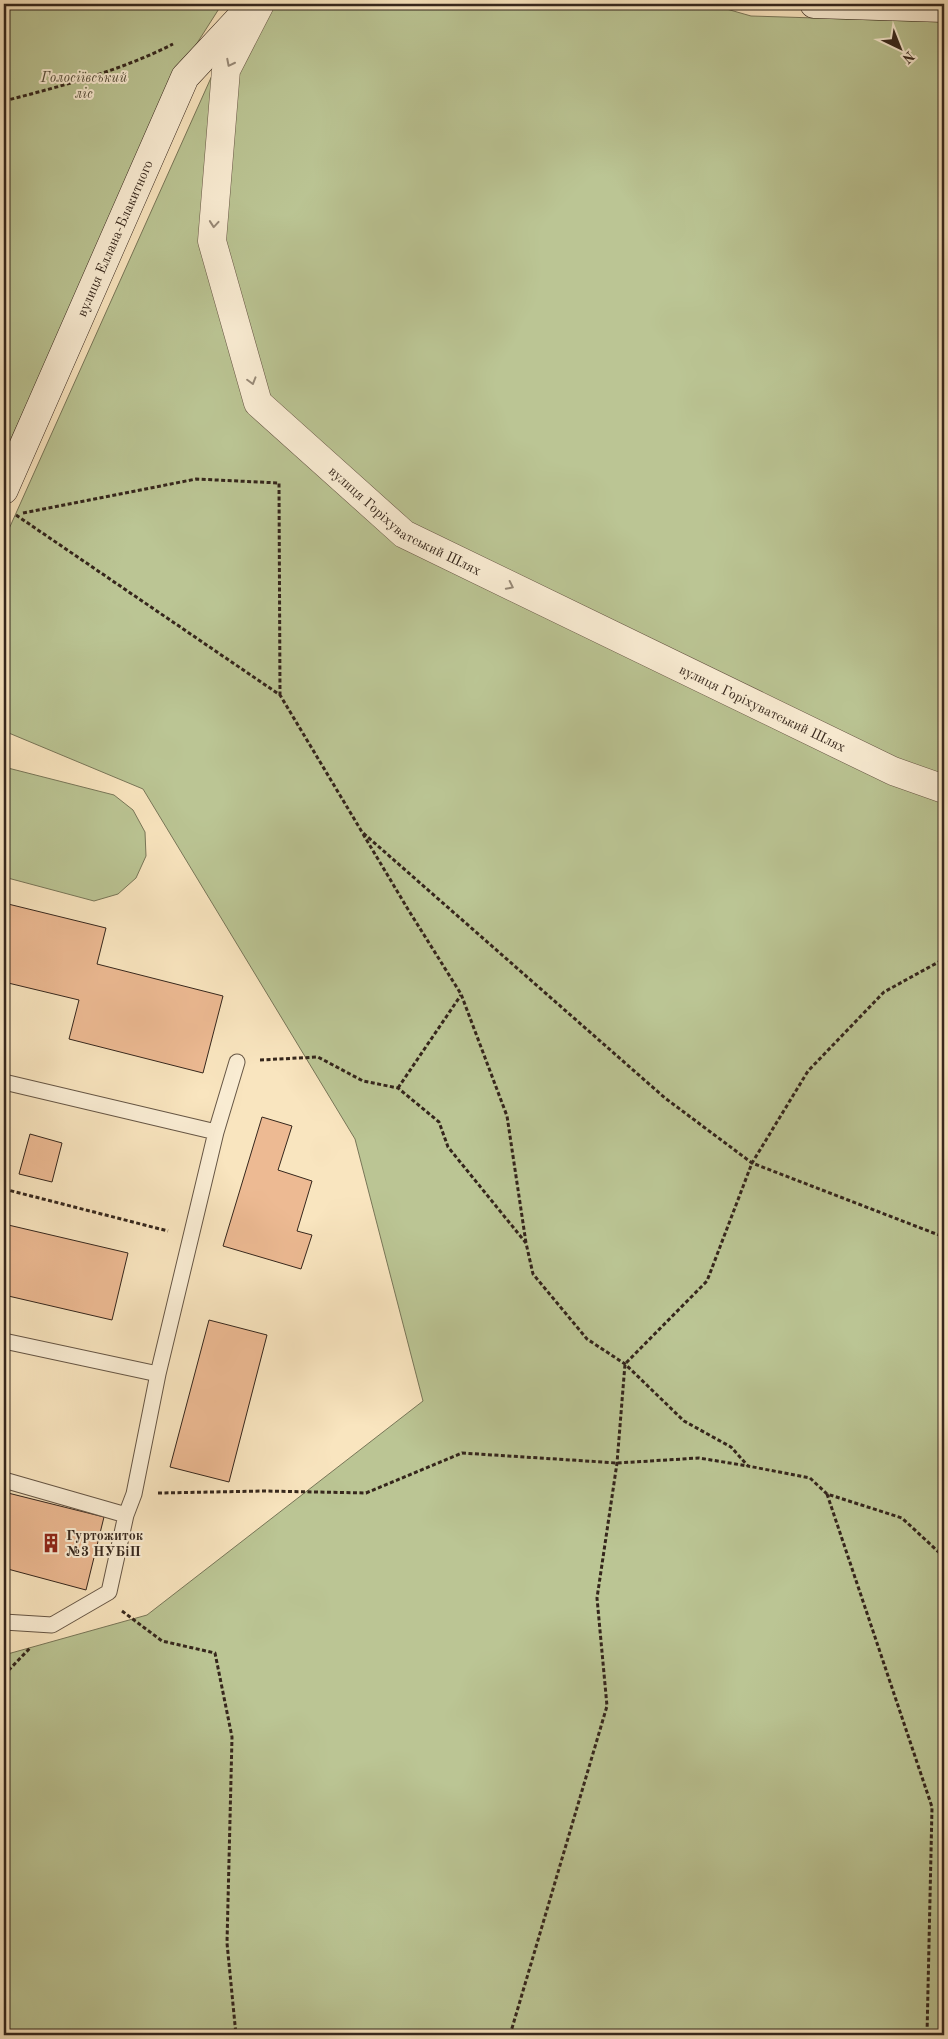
<svg xmlns="http://www.w3.org/2000/svg" width="948" height="2039" font-family="'Old Standard TT',serif">
	<style>
		.green { fill: #bbc594; stroke: #787658 }
		.building { fill: #edba93; stroke: #35261c }
		.lines { fill: none; stroke-linecap: round; stroke-linejoin: round }
		.lane-casing { stroke: #665645; stroke-width: 17 }
		.street-casing { stroke: #665645; stroke-width: 29 }
		.secondary-casing { stroke: #35261c; stroke-width: 29 }
		.path { stroke: #35261c; stroke-width: 3; stroke-dasharray: 4 2.5; stroke-linecap: butt }
		.lane { stroke: #fbeed5; stroke-width: 15 }
		.street { stroke: #fbeed5; stroke-width: 28 }
		.secondary { stroke: #fbeed5; stroke-width: 28 }
		.oneway { stroke: #988a78 }
		.labels { text-anchor: middle; stroke-width: 4; stroke-linejoin: round; paint-order: stroke }
		.park-label { font-size: 14px; font-style: italic; fill: #564e3a; stroke: #fbeed5 }
		.street-label { font-size: 14px; fill: #35261c; stroke: #fbeed5 }
		.poi-label { font-size: 14px; font-weight: bold; fill: #35261c; stroke: #fbeed5; text-anchor: start }
	</style>
	<rect width="100%" height="100%" fill="#f9e5bf"/>
	<filter id="stains"><feTurbulence type="fractalNoise" baseFrequency=".004" numOctaves="4"/><feColorMatrix values="0 0 0 0 .2 0 0 0 0 .09 0 0 0 0 .02 0 0 0 .5 -.17"/></filter>
	<radialGradient id="worn" r=".72"><stop offset=".6" stop-color="#630" stop-opacity="0"/><stop offset="1" stop-color="#630" stop-opacity=".3"/></radialGradient>
	<!-- green -->
	<path class="green" d="M4,4h218l-44,69 -174,381z
		M270,4h439l42,12 193,6v2013h-940v-380l143,-40 276,-214 -68,-262 -212,-350 -139,-58v-191l223,-498z
		M4,767l110,28 19,15 12,22 1,24 -10,22 -18,16 -24,7 -90,-24z"/>
	<!-- building -->
	<path class="building" d="M4,903l102,25 -9,36 126,32 -20,77 -134,-34 10,-39 -75,-18z
		M262,1117l30,9 -14,44 34,11 -15,50 15,4 -11,34 -78,-23z
		M30,1134l32,9 -10,39 -33,-8z
		M4,1224l124,29 -16,67 -108,-25z
		M209,1320l58,15 -38,147 -59,-15z
		M4,1492l100,25 -18,73 -82,-22z"/>
	<g class="lines">
		<defs>
			<path id="lane" d="M4,1082l212,50
				M4,1341l154,33
				M4,1480l122,35
				M4,1622l48,3 57,-33 17,-77 8,-21 24,-120 58,-242 21,-70"/>
			<g id="street">
				<path id="s1" d="M260,4l-34,66 -14,171 46,162 146,131 489,237 51,18"/>
			</g>
			<g id="secondary">
				<path d="M814,4l130,4"/>
				<path id="s2" d="M4,490l181,-413 68,-73"/>
			</g>
		</defs>
		<!-- lane casing -->
		<use href="#lane" class="lane-casing"/>
		<!-- street casing -->
		<use href="#street" class="street-casing"/>
		<!-- secondary casing -->
		<use href="#secondary" class="secondary-casing"/>
		<!-- path -->
		<path class="path" d="M4,101c58,-15 116,-30 169,-57
			M23,513l173,-34 83,4 1,212
			M16,515l264,180 82,137 303,266 87,65 192,74
			M363,834l46,77 52,83 46,122 19,127
			M260,1060l58,-3 45,24 35,7 41,34 9,25 78,96 7,31 54,65 38,25 59,57 47,26 17,19 62,12 17,16 75,24 42,39
			M398,1088l63,-93
			M4,1189l164,42
			M158,1493l106,-2 102,2 96,-40 155,10 82,-5 49,8
			M827,1494l105,313 -5,228
			M122,1611l40,30 53,12 17,84 -5,206 9,92
			M4,1675l27,-28
			M510,2035l97,-329 -10,-108 20,-135 8,-99 82,-83 45,-118 56,-92 76,-79 60,-33"/>
		<!-- lane -->
		<use href="#lane" class="lane"/>
		<!-- street -->
		<use href="#street" class="street"/>
		<!-- secondary -->
		<use href="#secondary" class="secondary"/>
	</g>
	<!-- one-way arrows -->
	<defs><path id="oneway-chevron" d="M-2-3.5L2.5 0L-2 3.5" fill="none" stroke-width="1.6" stroke-linecap="round" stroke-linejoin="round" transform="scale(1.25)"/></defs>
	<g class="oneway">
		<use href="#oneway-chevron" transform="translate(230 63) rotate(117)"/>
		<use href="#oneway-chevron" transform="translate(214 224) rotate(95)"/>
		<use href="#oneway-chevron" transform="translate(252 381) rotate(74)"/>
		<use href="#oneway-chevron" transform="translate(510 586) rotate(26)"/>
	</g>
	<!-- icons -->
	<defs>
		<symbol id="building-bare" viewBox="-9 -9 18 18"><path d="M-4-6H4V6H1V3H-1V6H-4ZM-2.5-4.3h1.7v1.8h-1.7ZM.8-4.3h1.7v1.8H.8ZM-2.5-1h1.7V.8h-1.7ZM.8-1h1.7V.8H.8Z" fill="#8f2418" stroke="#fbeed5" stroke-width="2.5" paint-order="stroke"/></symbol>
	</defs>
	<g fill-rule="evenodd">
		<use href="#building-bare" x="37" y="1529" width="28" height="28"/>
	</g>
	<g class="labels">
		<!-- park labels -->
		<g class="park-label">
			<text x="84" y="82">Голосіївський<tspan x="84" dy="16">ліс</tspan></text>
		</g>
		<!-- street labels -->
		<g class="street-label">
			<text dy="5" stroke="none"><textPath href="#s2" startOffset="275">вулиця Еллана-Блакитного</textPath></text>
			<text dy="5" stroke="none"><textPath href="#s1" startOffset="604">вулиця Горіхуватський Шлях</textPath></text>
			<text dy="5" stroke="none"><textPath href="#s1" startOffset="1009">вулиця Горіхуватський Шлях</textPath></text>
		</g>
		<!-- poi labels -->
		<g class="poi-label">
			<text x="66" y="1540">Гуртожиток<tspan x="66" dy="16">№3 НУБіП</tspan></text>
		</g>
	</g>
	<!-- margin -->
	<rect width="948" height="2039" fill="none" stroke="#f9e5bf" stroke-width="20"/>
	<rect x="5" y="5" width="938" height="2029" fill="none" stroke="#35261c" stroke-width="2.5"/>
	<rect x="10" y="10" width="928" height="2019" fill="none" stroke="#35261c"/>
	<!-- north arrow -->
	<g transform="translate(900 48) rotate(137)" stroke="#fbeed5" stroke-width="4" paint-order="stroke">
	<path d="M0-4L9 19L0 12L-9 19Z" fill="#35261c"/>
	<text y="-8" font-size="14" font-weight="bold" text-anchor="middle" fill="#35261c">N</text>
	</g>
	<rect width="100%" height="100%" filter="url(#stains)"/>
	<rect width="100%" height="100%" fill="url(#worn)"/>
</svg>
